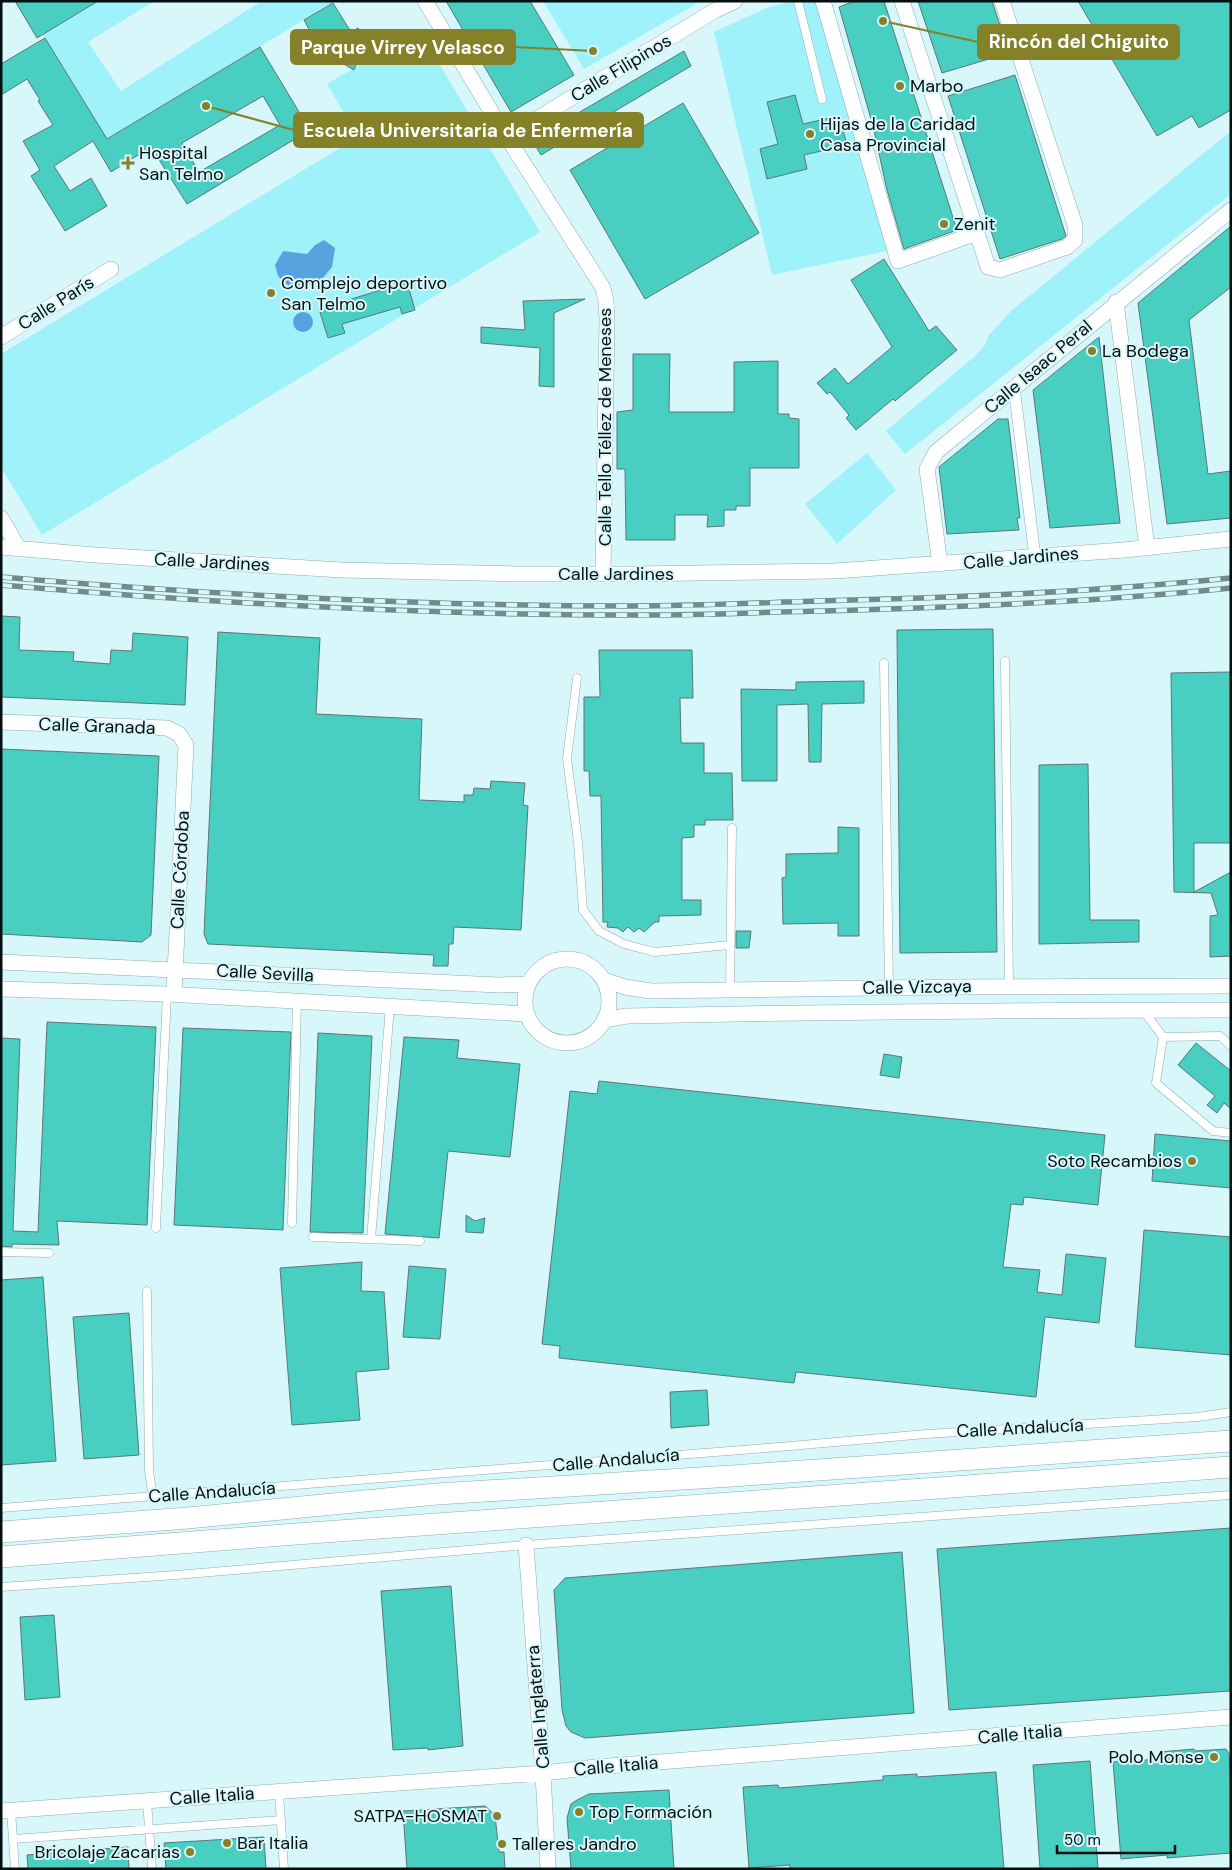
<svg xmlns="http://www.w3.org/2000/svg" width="1232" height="1870" font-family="'DM Sans',sans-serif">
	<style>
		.green { fill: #9ff1fa }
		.water { fill: #57a3df }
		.building { fill: #48cfc1; stroke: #5c7774; fill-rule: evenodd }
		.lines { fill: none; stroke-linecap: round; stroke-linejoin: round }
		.service-casing { stroke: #8eabae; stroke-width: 9 }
		.pedestrian-casing { stroke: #8eabae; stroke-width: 12 }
		.minor-casing { stroke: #8eabae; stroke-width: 16 }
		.secondary-casing { stroke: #8eabae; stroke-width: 22 }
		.service { stroke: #fff; stroke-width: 8 }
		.pedestrian { stroke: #fff; stroke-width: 11 }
		.minor { stroke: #fff; stroke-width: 15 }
		.secondary { stroke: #fff; stroke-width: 21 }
		.rail-casing { stroke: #758a8d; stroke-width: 5.5 }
		.rail { stroke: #d8f7fb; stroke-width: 4; stroke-dasharray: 11; stroke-linecap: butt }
		.poi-dot { fill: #848129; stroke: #d8f7fb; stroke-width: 2 }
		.labels { text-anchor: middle; stroke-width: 4; stroke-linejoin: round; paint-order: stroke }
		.street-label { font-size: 18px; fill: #050f10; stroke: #d8f7fb }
		.poi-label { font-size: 18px; fill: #050f10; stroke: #d8f7fb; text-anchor: start }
		.leader { fill: none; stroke: #848129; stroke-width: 2 }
		.callout-dot { fill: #848129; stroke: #d8f7fb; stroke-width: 2 }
		.callout { fill: #848129; stroke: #848129; stroke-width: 2 }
		.callout-label { font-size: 19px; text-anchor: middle; font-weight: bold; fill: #fff }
	</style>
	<rect width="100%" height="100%" fill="#d8f7fb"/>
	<!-- green -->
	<path class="green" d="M98,1h56l-66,41 33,49 141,-90h73l-228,138 -64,-105z
		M543,1h158l-117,68z
		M792,1h29l66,250 -115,24 -58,-243 53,-24z
		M419,30l121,202 -125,76v2l-7,2 -366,223 -41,-68v-113l357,-217 -31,-53z
		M1231,131v63l-326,260 -19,-23 89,-75 10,-11 3,-9 23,-25z
		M867,453l29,37 -59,54 -32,-40z"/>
	<!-- water -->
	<path class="water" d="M324,240l11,8 -3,19 -14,17 -27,4 -13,-12 -3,-11 8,-14 24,3 8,-9z
		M293 322a10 10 0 1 1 20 0a10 10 0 1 1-20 0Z"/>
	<!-- building -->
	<path class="building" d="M15,1h83l-61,37z
		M446,1h84l44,74 -63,37z
		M855,1h29l73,229 -53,19 -17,-59 -14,-64 -34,-119z
		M918,1h74l17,52 -67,20z
		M1078,1h153v109l-32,18 -7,-12 -35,20z
		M333,3l18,29 7,-4 8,13 -7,4 3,5 -8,20 -14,-8 -3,2 -2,-4 -7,4 -24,-44z
		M45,38l62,101 153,-92 50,83 -123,74 -36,-57 -40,25 -18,-31 -39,25 16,25 21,-13 16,28 -42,25 -34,-55 9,-6 -17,-29 30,-16 -15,-24 2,-1 -13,-21 -26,16v-31zM263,96l17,29 -81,47 -17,-29z
		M684,51l7,15 -150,89 -9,-15z
		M1015,75l51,161 -4,3 -62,20 -52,-163z
		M795,95l8,29 36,-8 8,29 -43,10 3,14 -40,10 -7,-30 18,-5 -11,-42z
		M683,103l76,130 -114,66 -75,-129z
		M1231,226v61l-42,33 19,154 23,-3v47l-64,6 -29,-221z
		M884,259l45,72 7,-5 21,24 -62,51 -2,-2 -37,31 -10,-12 3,-3 -19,-23 -3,2 -10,-11 18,-15 13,16 44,-37 -41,-67z
		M407,282l8,28 -13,4 -2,-7 -58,17 3,9 -17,5 -9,-29z
		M585,299l-31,14v74l-15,-1 1,-38 -59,-5v-16l44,3 -2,-29z
		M1099,337l21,186 -70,5 -17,-138z
		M633,354h37l-1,58h65v-50l44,-1v53h11v4l10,1v49h-49v38h-14v4h-12v16l-17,1 1,-12h-33v25h-49l-1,-71h-8v-57l16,-2z
		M998,419h10l12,99h-3l2,12 -72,4 -8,-67z
		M1,616l19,1 -1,33 55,2 -1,9 37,3 1,-14 21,1 1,-18 55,4 -3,68 -184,-8z
		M993,629l4,323 -97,1 -3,-323z
		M218,632l102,6 -4,76 106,5 -3,81 45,2v-7h9l1,-7 16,1 1,-8 34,2 -2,22 5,1 -7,124 -67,-3 -1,17h-4l-1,22h-15l1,-11 -226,-11 -4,-10z
		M599,650h93l1,48h-13l1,45h23v30h28l1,47h-28v5h-11v12l-12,1v62h19v15l-42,1v6h-4l-11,10 -5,-4 -5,4 -6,-5 -5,5 -5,-4 -11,-1 1,-5h-5l-2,-126h-11l-1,-25h-5v-74h16z
		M1231,672v171h-37v49l37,-20v84l-21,1v-41l8,-1 -7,-22 -37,-1 -3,-219z
		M864,681v22l-42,1 -1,58h-12l-1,-58 -31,1v76h-35l-1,-92 55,1v-8z
		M1,749l158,7 -8,179 -9,7 -141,-8z
		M1088,764l2,156h49v22l-100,2v-179z
		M838,827l21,1v108h-21v-13l-55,1 -1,-46 4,-1v-23l52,-1z
		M736,931h15l-2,17h-13z
		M47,1022l109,5 -9,198 -90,-4 2,24 -47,-1v3l-11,-1v-208l19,1 -7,192 25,1z
		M183,1028l108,4 -8,198 -109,-5z
		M318,1033l54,3 -9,197 -53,-1z
		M404,1037l55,3 -2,18 63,6 -10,93 -62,-6 -9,87 -54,-4z
		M1196,1043l35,28v38l-7,-6 -7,10 -10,-8 8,-9 -37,-31z
		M884,1054l18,3 -3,21 -19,-3z
		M599,1081l506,54 -7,70 -74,-8 -1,8 -12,-1 -8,63 37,3 -3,22 25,3 4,-41 40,4 -7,65 -54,-6 -9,80 -240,-25 -2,11 -235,-25 1,-12 -18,-2 28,-253 27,3z
		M1155,1134l76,7v47l-79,-7z
		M466,1215l9,6 10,-3 -2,15 -17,-1z
		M1144,1230l87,7v118l-96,-8z
		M362,1262l-1,29 23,1 5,77 -33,3 4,48 -68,5 -12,-157z
		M409,1266l37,3 -6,70 -37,-2z
		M43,1277l13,184 -55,4v-185z
		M129,1313l10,142 -55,4 -11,-142z
		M707,1390l2,35 -38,3 -1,-36z
		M1231,1528l-1,163 -281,19 -12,-161z
		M902,1552l12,161 -329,25 -14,-6 -5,-6 -4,-16 -8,-120 11,-12z
		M451,1586l12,160 -35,4v-2l-35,2 -12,-159z
		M54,1615l6,82 -35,3 -5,-83z
		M1194,1749l1,2 31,-2 3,5 2,35v64l-64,5v-3l-46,4 -8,-97 48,-3 -1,-7z
		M1090,1761l8,107 -58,1 -7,-104z
		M996,1772l8,97h-214v-4l-41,3 -6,-81 35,-2 1,3 104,-8v-4l34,-2v3z
		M669,1790l5,79h-103l-4,-51 4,-14 6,-4 12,-6z
		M485,1806l10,9 4,37h5l1,17h-98l-4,-58z
		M264,1837l2,32h-100l-2,-26z
		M128,1847l1,22h-101l-1,-14z"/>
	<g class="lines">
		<defs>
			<path id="service" d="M798,1l24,98
				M1005,661l4,326
				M884,663l5,325
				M577,678l-10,81 11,83 5,68 16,21 25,13 15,4 16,4 75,-7
				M730,990l2,-162
				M1143,1010l20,27 -7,46 57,48 18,2
				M1163,1037l57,-1 11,10
				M292,1223l5,-222
				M156,1228l11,-234
				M313,1237l107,4
				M371,1239l19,-232
				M1,1252l48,1
				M147,1291l2,181 4,25
				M1,1508l778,-61 147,-13 272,-17 33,-5
				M1,1587l175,-12 350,-30 705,-50
				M279,1792l5,77
				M147,1801l5,68
				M11,1810l4,59
				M13,1839l268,-19"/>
			<path id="pedestrian" d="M1014,387l21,170"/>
			<path id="minor" d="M425,1l73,122 105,165 3,13 1,18 -4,254
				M823,1l75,260 79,-28
				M902,1l86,266 12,3 67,-23 8,-7v-15l-73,-224
				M507,137l207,-126 21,-10
				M1116,302l31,246
				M1,337l110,-68
				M1,518l18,31
				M1,547l94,8 247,15 175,4h115l203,-3 289,-21 107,-11
				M940,564l-13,-95 9,-17 295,-242
				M1,722l166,6 12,6 7,11 -12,249
				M525 1001a42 42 0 1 1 84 0a42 42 0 1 1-84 0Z
				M1,962l498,23 29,-1
				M604,980l21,7 26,4 299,-4 281,-1
				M1,989l166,5 360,20
				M604,1020l23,-4c202,-4 403,-6 604,-6
				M526,1545l17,228 5,96
				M1,1811l542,-38 53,-6 635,-50"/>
			<path id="secondary" d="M1,1532l187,-14 249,-24 295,-18 499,-35
				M1,1557l295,-23 935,-67"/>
		</defs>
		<!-- service casing -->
		<use href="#service" class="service-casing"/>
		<!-- pedestrian casing -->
		<use href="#pedestrian" class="pedestrian-casing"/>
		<!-- minor casing -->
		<use href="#minor" class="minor-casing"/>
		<!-- secondary casing -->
		<use href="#secondary" class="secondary-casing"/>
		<!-- service -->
		<use href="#service" class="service"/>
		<!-- pedestrian -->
		<use href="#pedestrian" class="pedestrian"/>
		<!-- minor -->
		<use href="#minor" class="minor"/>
		<!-- secondary -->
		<use href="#secondary" class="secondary"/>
		<defs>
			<path id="rail" d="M1,577c210,18 420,29 630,29 62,0 124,-3 186,-5 138,-3 276,-9 414,-23
				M1,585c210,18 420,30 630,30 64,1 128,-3 192,-4 136,-4 272,-9 408,-23"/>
		</defs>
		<!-- rail casing -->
		<use href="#rail" class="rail-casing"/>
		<!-- rail -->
		<use href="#rail" class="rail"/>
	</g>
	<!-- markers -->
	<g class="poi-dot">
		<circle cx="900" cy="86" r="5"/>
		<circle cx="810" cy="134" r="5"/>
		<path d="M125.5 155.5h5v5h5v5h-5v5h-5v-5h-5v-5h5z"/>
		<circle cx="944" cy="224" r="5"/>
		<circle cx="271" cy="293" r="5"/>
		<circle cx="1092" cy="351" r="5"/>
		<circle cx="1192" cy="1161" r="5"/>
		<circle cx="1214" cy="1757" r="5"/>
		<circle cx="579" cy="1812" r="5"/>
		<circle cx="497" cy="1816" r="5"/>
		<circle cx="227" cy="1843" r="5"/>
		<circle cx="502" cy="1844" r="5"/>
		<circle cx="190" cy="1852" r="5"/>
	</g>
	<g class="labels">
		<!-- street labels -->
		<g class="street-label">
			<text transform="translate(621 68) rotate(-31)" y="6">Calle Filipinos</text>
			<text transform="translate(56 303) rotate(-32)" y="6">Calle París</text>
			<text transform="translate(1038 367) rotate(-40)" y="6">Calle Isaac Peral</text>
			<text transform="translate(605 427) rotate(-90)" y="6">Calle Tello Téllez de Meneses</text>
			<text transform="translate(1021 558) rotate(-5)" y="6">Calle Jardines</text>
			<text transform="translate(212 562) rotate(3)" y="6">Calle Jardines</text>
			<text x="616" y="580">Calle Jardines</text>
			<text transform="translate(97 726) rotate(2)" y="6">Calle Granada</text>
			<text transform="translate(180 870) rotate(-87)" y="6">Calle Córdoba</text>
			<text transform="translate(265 973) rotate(3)" y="6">Calle Sevilla</text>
			<text transform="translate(917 987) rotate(-1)" y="6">Calle Vizcaya</text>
			<text transform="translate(1020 1428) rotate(-3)" y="6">Calle Andalucía</text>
			<text transform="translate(616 1460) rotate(-5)" y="6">Calle Andalucía</text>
			<text transform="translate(212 1492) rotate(-4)" y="6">Calle Andalucía</text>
			<text transform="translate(538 1707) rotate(-95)" y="6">Calle Inglaterra</text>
			<text transform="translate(1020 1734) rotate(-5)" y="6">Calle Italia</text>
			<text transform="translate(616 1766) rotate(-5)" y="6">Calle Italia</text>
			<text transform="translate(212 1796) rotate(-4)" y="6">Calle Italia</text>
		</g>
		<!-- poi labels -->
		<g class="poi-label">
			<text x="910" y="92">Marbo</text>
			<text x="820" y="130">Hijas de la Caridad<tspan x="820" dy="21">Casa Provincial</tspan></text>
			<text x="139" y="159">Hospital<tspan x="139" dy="21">San Telmo</tspan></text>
			<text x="954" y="230">Zenit</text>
			<text x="281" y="289">Complejo deportivo<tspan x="281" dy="21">San Telmo</tspan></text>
			<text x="1102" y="357">La Bodega</text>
			<text x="1182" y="1167" text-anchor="end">Soto Recambios</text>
			<text x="1204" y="1763" text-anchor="end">Polo Monse</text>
			<text x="589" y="1818">Top Formación</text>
			<text x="487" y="1822" text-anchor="end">SATPA-HOSMAT</text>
			<text x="237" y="1849">Bar Italia</text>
			<text x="512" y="1850">Talleres Jandro</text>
			<text x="180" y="1858" text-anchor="end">Bricolaje Zacarias</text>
		</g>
	</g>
	<!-- callouts -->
	<path class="leader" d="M883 21L978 42M593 51L515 47M206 106L294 130"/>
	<g class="callout-dot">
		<circle cx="883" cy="21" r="5"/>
		<circle cx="593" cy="51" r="5"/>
		<circle cx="206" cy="106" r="5"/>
	</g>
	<g class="callout">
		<rect x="978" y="25" width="201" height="34" rx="5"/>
		<rect x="291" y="30" width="224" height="34" rx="5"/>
		<rect x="294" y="113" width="349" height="34" rx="5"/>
	</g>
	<g class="callout-label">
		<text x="1079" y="48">Rincón del Chiguito</text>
		<text x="403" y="54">Parque Virrey Velasco</text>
		<text x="468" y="137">Escuela Universitaria de Enfermería</text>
	</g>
	<!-- border -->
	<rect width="1232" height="1870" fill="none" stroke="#050f10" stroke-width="5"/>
	<!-- scale -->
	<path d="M1057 1845v8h118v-8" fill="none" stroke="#050f10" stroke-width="2.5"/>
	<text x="1064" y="1845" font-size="15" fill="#050f10" stroke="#d8f7fb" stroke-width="4" paint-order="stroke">50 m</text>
</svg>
